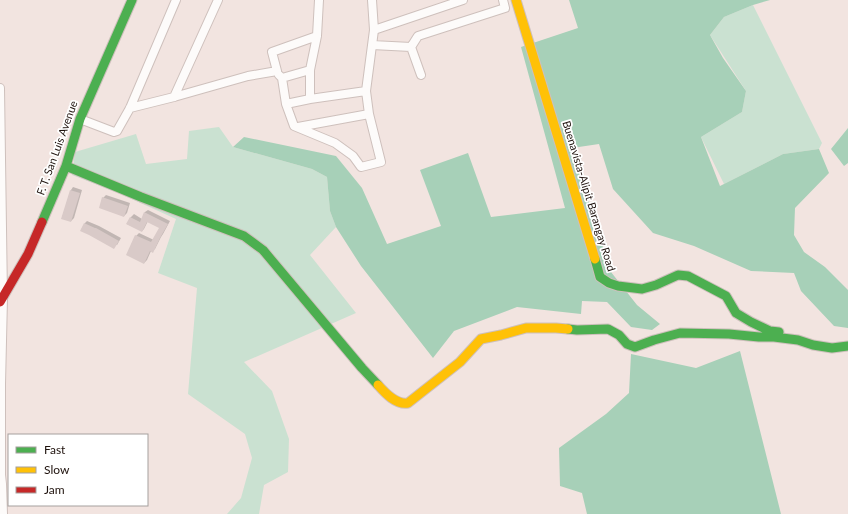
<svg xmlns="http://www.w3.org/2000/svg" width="848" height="514" font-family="Lato,sans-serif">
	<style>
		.green { fill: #cae1d1 }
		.forest { fill: #a7d0b8 }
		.shadow { fill: #0003 }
		.building { fill: #d9cac8 }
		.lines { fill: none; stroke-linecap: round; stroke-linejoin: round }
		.street-casing { stroke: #cec0bc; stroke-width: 10 }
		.fast-casing { stroke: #cec0bc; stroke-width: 11 }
		.slow-casing { stroke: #cec0bc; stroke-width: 11 }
		.jam-casing { stroke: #cec0bc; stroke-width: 11 }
		.street { stroke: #fdfbfa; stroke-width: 8 }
		.fast { stroke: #4caf50; stroke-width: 9 }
		.slow { stroke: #ffc107; stroke-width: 9 }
		.jam { stroke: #c62828; stroke-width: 9 }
		.labels { text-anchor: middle; stroke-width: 3.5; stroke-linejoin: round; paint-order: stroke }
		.street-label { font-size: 11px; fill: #1e110c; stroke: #fff }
	</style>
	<rect width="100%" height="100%" fill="#f2e4e0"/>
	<!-- green -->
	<path class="green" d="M753,5l69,138 -3,6 -36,5 -59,30 -23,-47 41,-25 4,-21 -36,-56 14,-18z
		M219,127l14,20 79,22 15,8 3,34 6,16 -26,28 46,58 -112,49 28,29 17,48 -1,33 -24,13 -5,29h-32l14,-16 11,-40 -7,-24 -57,-40 9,-106 -39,-15 18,-54 -60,-27 -44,-17 3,-23 61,-18 10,30 41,-5 2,-28z"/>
	<!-- forest -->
	<path class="forest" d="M569,0h201l-17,5 -29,12 -14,18 13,23 23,33 -4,21 -41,25 19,49 63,-32 36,-5 10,24 -34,35 -1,27 10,17 21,15 23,23v38l-14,-2 -33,-35 -7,-18 -43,-2 -57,-25 -41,-13 -40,-44 -14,-45 -27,4 39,124 26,33 23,19 -8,6 -21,-3 -24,-25 -25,-1 -1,13 -64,-7 -63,24 -21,27 -72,-92 -25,-39 -6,-16 -3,-34 -15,-8 -79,-22 11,-10 92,19 26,32 25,56 54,-18 -21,-56 48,-17 23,64 74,-9 -44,-161 57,-19z
		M848,128v35l-4,3 -13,-17z
		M740,351l41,163h-194l-5,-21 -22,-7 -1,-38 47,-34 23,-21 2,-39 65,14z"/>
	<!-- shadow -->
	<path class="shadow" d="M73,187l9,3 -8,28 -3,3 -9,-3 9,-28z
		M106,195l24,8 -3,10 -3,3 -21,-18z
		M148,210l22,11 -7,13 -2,3 -6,12 -3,2h-1l-4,9 -3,3 -8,-27 3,-3 15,7 7,-13 -13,-6 -4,8 -2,2 -15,-7 4,-7 3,-3 8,5 3,-7z
		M87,221l12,5 22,12 -4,7 -36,-15 4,-7z"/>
	<!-- building -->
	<path class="building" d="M70,190l10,3 -9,29 -10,-3z
		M102,197l26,9 -4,11 -25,-9z
		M144,212l24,12 -8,14 -7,15 -3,-2 -6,13 -18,-9 9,-20 16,7 8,-14 -12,-6 -5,10 -16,-8 4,-7 10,5z
		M84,223l11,5h1l23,13 -5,8 -25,-14 -9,-4z"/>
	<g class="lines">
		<defs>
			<path id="street" d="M374,30l89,-30
				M372,45l39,2 10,28
				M411,47l7,-11 87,-28 -2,-8
				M279,75l3,3 28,-8
				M282,78l4,26 8,22 41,17 18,13 8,11 20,-5 -12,-48 -3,-23 8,-61 -2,-30
				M0,88l3,210 -2,86v91l1,9 1,30
				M174,97l44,-97
				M310,99v-29l7,-34 2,-36
				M286,104l24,-5 56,-8
				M130,108l44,-11 74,-21 29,-5 -5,-19 45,-16
				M80,119l34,13 3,-1 13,-23 46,-108
				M298,127l71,-13"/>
			<path id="fast" d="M66,166l75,31 103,39 19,14 99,118 16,17
				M42,222l24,-56 14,-47 52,-119
				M595,259l5,18 9,6 9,3 24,3 14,-4 22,-10 10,1 38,20 10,17 15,9 19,9 9,1
				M568,329l9,1 31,-1 11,6 8,9 8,3 19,-7 26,-7 49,1 30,3h15l24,3 15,5 19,3 16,-2"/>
			<path id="slow" d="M516,0l79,259
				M378,385c7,8 18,20 30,18l52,-41 21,-23 20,-4 25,-7h30l12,1"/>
			<path id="jam" d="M0,302l28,-48 14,-32"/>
		</defs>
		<!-- street casing -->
		<use href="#street" class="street-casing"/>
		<!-- fast casing -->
		<use href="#fast" class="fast-casing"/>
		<!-- slow casing -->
		<use href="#slow" class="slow-casing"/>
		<!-- jam casing -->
		<use href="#jam" class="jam-casing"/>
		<!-- street -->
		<use href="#street" class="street"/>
		<!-- fast -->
		<use href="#fast" class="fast"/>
		<!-- slow -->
		<use href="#slow" class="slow"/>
		<!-- jam -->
		<use href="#jam" class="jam"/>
	</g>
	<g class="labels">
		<!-- street labels -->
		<g class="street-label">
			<text transform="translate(57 148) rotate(-70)" y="4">F. T. San Luis Avenue</text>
			<text transform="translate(589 196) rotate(73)" y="4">Buenavista-Alipit Barangay Road</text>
		</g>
	</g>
	<!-- legend -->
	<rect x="8" y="434" width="140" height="72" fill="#ffffff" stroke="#a5a09e"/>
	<rect x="16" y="447" width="20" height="6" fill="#4caf50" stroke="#a5a09e"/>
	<text x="44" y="454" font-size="12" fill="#1e110c">Fast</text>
	<rect x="16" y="467" width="20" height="6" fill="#ffc107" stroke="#a5a09e"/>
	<text x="44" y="474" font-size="12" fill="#1e110c">Slow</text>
	<rect x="16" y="487" width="20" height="6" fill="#c62828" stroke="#a5a09e"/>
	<text x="44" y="494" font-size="12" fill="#1e110c">Jam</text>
</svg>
